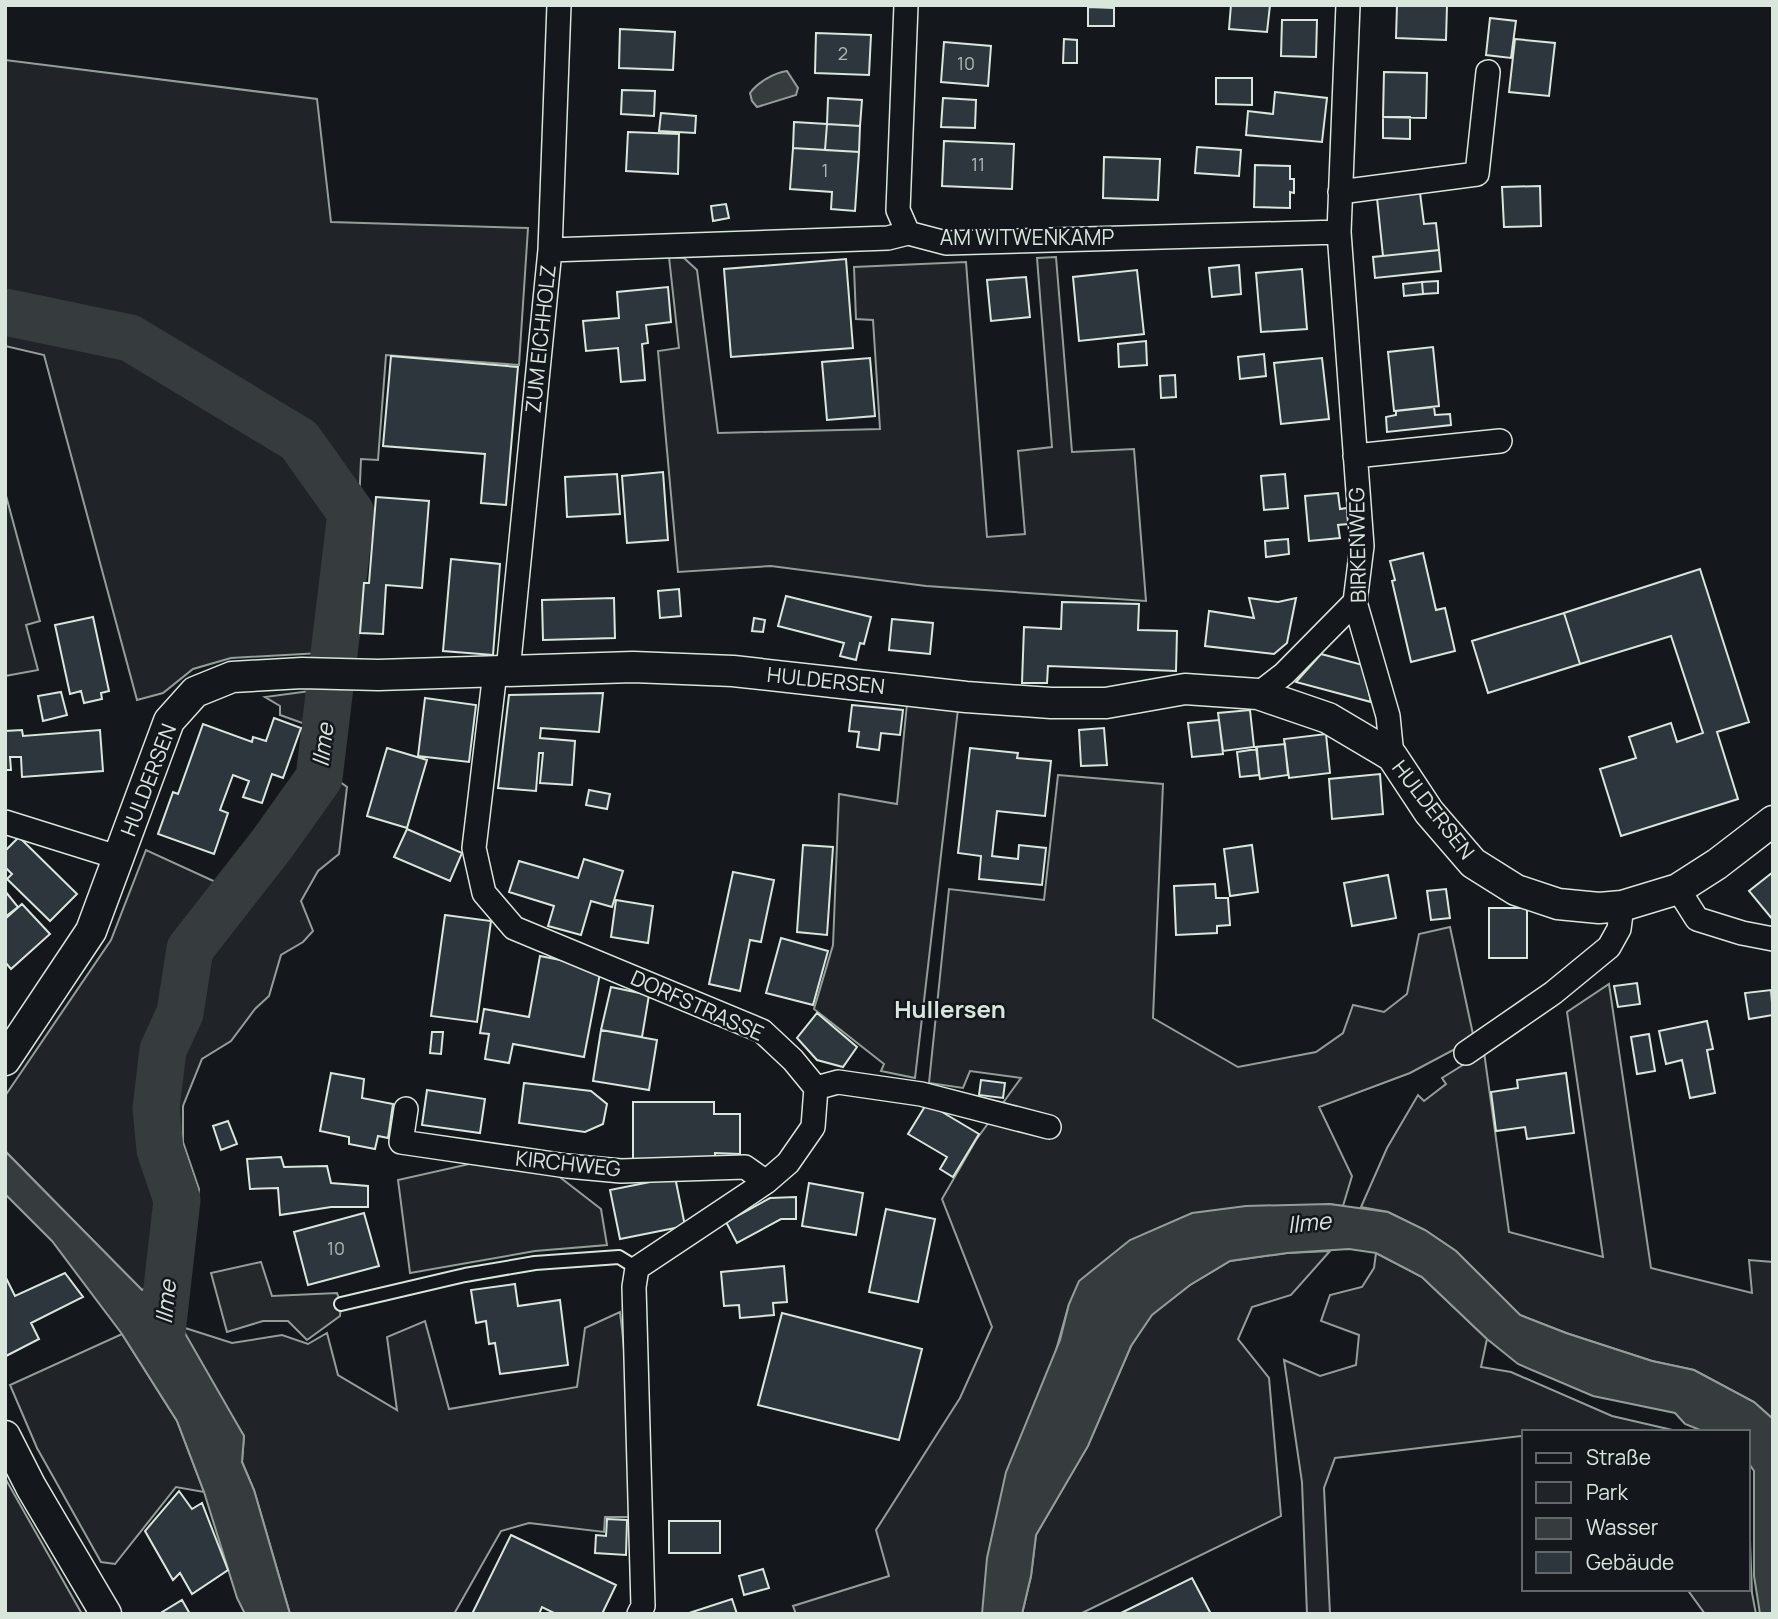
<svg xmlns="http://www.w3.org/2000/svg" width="1778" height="1619" font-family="Manrope,sans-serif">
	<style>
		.green { fill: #202428; stroke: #939e99; stroke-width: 2 }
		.parking { fill: #24282b; stroke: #939e99; stroke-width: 2 }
		.water { fill: #363b3e; stroke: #939e99; stroke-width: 2 }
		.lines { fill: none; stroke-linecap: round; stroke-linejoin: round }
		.river { stroke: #363b3e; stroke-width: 47 }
		.building { fill: #2c363c; stroke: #d8e6dc; stroke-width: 2 }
		.service-casing { stroke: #d8e6dc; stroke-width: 16 }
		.minor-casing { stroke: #d8e6dc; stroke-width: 26 }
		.tertiary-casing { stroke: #d8e6dc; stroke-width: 33 }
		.service { stroke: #14181c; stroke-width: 12 }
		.minor { stroke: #14181c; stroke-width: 23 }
		.tertiary { stroke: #14181c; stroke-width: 30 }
		.labels { text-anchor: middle; stroke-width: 5; stroke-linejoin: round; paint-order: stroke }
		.number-label { font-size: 18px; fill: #adbab4 }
		.street-label { font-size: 21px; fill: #d8e6dc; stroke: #14181c }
		.water-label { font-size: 23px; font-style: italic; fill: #d8e6dc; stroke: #14181c }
		.quarter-label { font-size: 24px; font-weight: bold; fill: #d8e6dc; stroke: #14181c }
	</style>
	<rect width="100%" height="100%" fill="#14181c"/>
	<!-- green -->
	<path class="green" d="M5,60l312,39 14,123 197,6 -9,137 -133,-10 -8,105 -17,-1 -5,114 -10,82 -25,-2 -90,5 -38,11 -30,24 -26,7 -93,-345 -39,-9z
		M669,257l15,1 13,12 21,163 162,-4 -7,-109 -17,-1 -2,-52 112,-5 21,275 38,-3 -7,-83 34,-4 -15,-189 19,-1 16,195 62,-3 12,152 -220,-15 -155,-20 -93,6 -20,-221 21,-3z
		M5,492l35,129 -14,4 12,45 -33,6z
		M310,691l37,1 -6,39 -15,41 21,15 -8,67 -21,17 -17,30 12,30 -10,11 -22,13 -12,41 -14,13 -24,32 -29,18 -19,47v36l16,47 -17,138 50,16 50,-8 26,9 19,-11 11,42 59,35 -10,-73 38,-16 24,88 128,-22 8,-59 35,-16c9,68 8,137 9,205h-24l-1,15 -75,-9 -28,8 -47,83h-164l-36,-124 -12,-28 2,-26 -94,-148 -8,2 -137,-139v-55l106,-156 35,-90 74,34c23,-24 88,-110 91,-142 0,-5 -2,-12 -3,-17l-28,-10v-9l-15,-9z
		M907,704l51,5 -43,369 -34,-7 3,-7 -70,-55 19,-64 6,-151 58,10z
		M1058,775l105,9 -10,234 85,49 78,-15 27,-19 10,-28 31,7 23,-18 12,-60 31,-7 24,112 -64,34 -91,34 33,69 -9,30 -14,-2 -260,100 -87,310h-186l-3,-8 96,-30 -13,-46 84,-132 32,-71 -50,-128 34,-59 45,-62 -51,-7 -7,17 -34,-5 20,-194 95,11z
		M1609,984l42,284 101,25 -3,-33 24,2v157l-19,-17 -60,-32 -42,-9 -86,-28 -46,-18 -64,-64 -31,-21 -37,-18 -27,-5 26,-59 31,-53 6,6 22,-17 -4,-6 42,-26 25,180 94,25 -36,-245z
		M487,1160l70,15 44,34 6,36 -72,6 -125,22 -12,-93z
		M1330,1251l-39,44 -39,12 -14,32 31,39 12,138 -201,98h-58l9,-38 5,-41 52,-90 43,-99 20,-31 39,-30 40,-24 57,-8z
		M1376,1253l46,24 65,62 -6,28 30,5 101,44 69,16h-157v6l-3,-2 -186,22 -11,30 6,126h-23l-5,-132 -18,-122 36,16 36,-11 3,-30 -38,-14 9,-26 32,-8 12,-19z
		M122,1334l55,87 27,71 -28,-5 -61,77 -14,-2 -64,-114 -27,-63z
		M5,1478l77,136h-77z
		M1748,1490l4,103 4,21h-51l-18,-25h61z"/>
	<!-- parking -->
	<path class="parking" d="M261,1262l11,34 65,-3 4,11 -1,12 -33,24 -19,-19h-25l-36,11 -16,-59z"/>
	<!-- water -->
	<path class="water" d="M787,71l11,17 -2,7 -39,12 -5,-6 -2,-8c8,-11 24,-20 37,-22z
		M5,1151l137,139 8,-2 32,40 62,108 -2,26 12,28 36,124h-45l-8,-16 -33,-106 -27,-71 -55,-87 -70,-93 -47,-47z
		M1329,1204l59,8 37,18 31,21 64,64 46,18 86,28 42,9 60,32 19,17v195h-13l-6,-38v-105l-6,-9v-30h-43l-20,-8 -10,-11 -82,-17 -75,-32 -31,-25 -65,-62 -46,-24 -27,-4 -62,4 -57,8 -40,24 -38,30 -21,31 -43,100 -52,89 -5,41 -9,38h-40l5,-56 19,-86 54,-132 9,-36 10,-23 51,-41 62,-27 54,-7z"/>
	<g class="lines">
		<!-- river -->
		<path class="river" d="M5,312l125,26 169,102 52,73 -32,265 -47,66 -82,105 -10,64 -17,37 -7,58 4,42 17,50 -16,141"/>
	</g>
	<!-- building -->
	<path class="building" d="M1231,5h39l-3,27 -38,-3z
		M1397,5h50l-1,35 -50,-2z
		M1088,7l26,1v18h-26z
		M1490,18l26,3 -5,37 -25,-3z
		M1282,20h35l-1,37 -35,-1z
		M620,29l55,3 -2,38 -54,-2z
		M816,33l55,2 -2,40 -54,-2z
		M1064,39l13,1v23h-14z
		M1515,39l40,4 -6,53 -40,-4z
		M944,42l47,4 -3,40 -47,-4z
		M1384,72l43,1 -1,45 -43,-1z
		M1216,78h36v27l-36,-1z
		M622,90l33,1 -1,25 -33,-2z
		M1275,92l52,6 -5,44 -76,-7 2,-24 25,3z
		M828,98l34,2 -2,26 -33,-2z
		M943,98l33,2 -1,28 -34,-1z
		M661,113l35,3 -1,17 -36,-2z
		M1383,117h27v22l-27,-1z
		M794,122l33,2 -2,26 -32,-2z
		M827,124l33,2 -1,26 -34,-2z
		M628,132l51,2 -1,40 -52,-3z
		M944,141l70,3 -2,45 -70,-3z
		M1197,147l44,3 -2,26 -44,-3z
		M793,148l66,4 -4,59 -24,-2 1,-17 -42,-3z
		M1104,157l56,2 -2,41 -55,-2z
		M1255,165l35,1v13h4v14l-4,-1v16l-36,-1z
		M1540,186l1,40 -37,1 -2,-40z
		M1420,193l4,31 12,-1 3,27 -56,6 -6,-58z
		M726,204l3,14 -16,3 -2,-15z
		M1439,250l2,21 -66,7 -2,-21z
		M846,259l7,89 -122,9 -7,-88z
		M1239,265l2,29 -29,3 -3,-29z
		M1302,269l5,60 -46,3 -5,-59z
		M1137,270l7,64 -65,7 -6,-64z
		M1026,277l4,40 -39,4 -4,-41z
		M1438,281v12l-15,1 -1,-12z
		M1422,282l1,12 -19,2 -1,-12z
		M668,287l3,35 -25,3 2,18 -6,1 3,36 -24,2 -3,-34 -32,3 -3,-30 36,-3 -2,-26z
		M1146,341l1,24 -28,2 -1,-23z
		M1433,347l6,59 -45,5 -6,-59z
		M1264,354l2,22 -26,3 -2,-22z
		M391,356l127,11 -12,138 -25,-2 4,-49 -102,-8z
		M870,358l5,58 -48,4 -5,-58z
		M1322,358l7,61 -48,5 -7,-61z
		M1175,375l1,22 -15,1 -1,-22z
		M1434,407l1,8 15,-1 1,11 -64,7 -1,-15 10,-2v-4z
		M663,472l5,68 -41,3 -5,-67z
		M617,474l3,40 -53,3 -2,-40z
		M1285,474l3,34 -24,2 -3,-34z
		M1338,493l2,16 7,-1 1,16 -10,1 2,13 -31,3 -4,-45z
		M376,497l53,4 -7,87 -36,-3 -3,49 -23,-1 4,-50h5z
		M1288,539l1,15 -23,3 -1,-16z
		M1423,553l13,57 9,-2 10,43 -44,11 -19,-81 3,-1 -5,-19z
		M451,559l49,5 -7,91 -50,-4z
		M1700,569l49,153 -32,10 21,67 -117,37 -21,-67 36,-11 -7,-21 42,-14 6,19 26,-9 -32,-97 -91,28 -16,-51z
		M679,589l2,27 -21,2 -2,-27z
		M786,596l85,21 -7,27 -4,-1 -4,17 -16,-4 4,-13 -66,-17z
		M614,598l1,40 -72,2 -1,-40z
		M1249,598l29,4 18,-4 -9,45 -13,11 -69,-8 4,-35 45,7z
		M1062,602l77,2 -1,26 39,1 -1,40 -128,-5 -1,17h-25l2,-56 37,2z
		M1564,613l16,51 -92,29 -16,-52z
		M93,617l16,74 -8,2 1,6 -18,4 -3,-12 -11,3 -15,-69z
		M754,618l11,2 -2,12 -11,-1z
		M892,619l41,4 -3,31 -41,-4z
		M1321,654l42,11 8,37 -75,-20z
		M61,692l6,23 -24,6 -5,-25z
		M603,693l-4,39 -58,-4 -1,10 35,3 -3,44 -32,-2 3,-30h-4l-3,38 -38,-3 11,-93z
		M425,698l51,7 -7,57 -51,-6z
		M852,705l51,5 -3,25 -19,-2 -2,17 -22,-3 2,-15 -10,-1z
		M1250,710l4,37 -31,4 -5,-38z
		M274,718l27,10 -18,50 -11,-4 -10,29 -19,-6 6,-16 -16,-6 -13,35 8,3 -14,41 -56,-20 15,-42 5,2 25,-70 49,18 1,-5 13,4z
		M1219,720l4,34 -31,3 -4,-34z
		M1104,728l3,37 -26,1 -2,-36z
		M22,730l1,6 77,-6 3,41 -81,6 -1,-20h-11l1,13h-6v-39z
		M1326,734l4,39 -41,5 -5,-39z
		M1285,744l3,31 -28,4 -4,-32z
		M387,748l40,12 -20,68 -40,-12z
		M970,748l48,5 -1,5 34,3 -6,55 -48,-5 -5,45 26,3 1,-14 27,3 -4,37 -63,-6 2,-23 -23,-3z
		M1257,749l2,26 -19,2 -3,-25z
		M1380,774l3,40 -51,5 -3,-40z
		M589,790l21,4 -3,15 -21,-4z
		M407,829l55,24 -12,28 -56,-24z
		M19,837l58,57 -27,27 -43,-42 5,-5 -7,-7v-16z
		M803,845l30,2 -6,88 -30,-3z
		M1252,845l6,47 -28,4 -6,-47z
		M584,859l39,12 -11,36 -21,-6 -10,34 -33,-9 6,-20 -45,-14 10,-31 59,17z
		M733,872l41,8 -13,62 -11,-2 -10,51 -31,-7z
		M1773,872v48l-24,-29z
		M1388,875l8,43 -44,8 -8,-43z
		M1215,884l1,14h12l2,27 -13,1v7l-41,2 -2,-49z
		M1446,889l4,29 -19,2 -4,-29z
		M5,891l13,16 -13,10z
		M616,900l37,6 -5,37 -37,-6z
		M22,904l28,30 -39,35 -6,-7v-43z
		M1489,908h38v50h-38z
		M445,915l46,6 -14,101 -46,-6z
		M781,938l47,13 -15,54 -47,-12z
		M540,956l61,12 -17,89 -71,-13 -4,19 -24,-4 4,-25 -9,-1 4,-24 45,8z
		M1637,983l3,21 -22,3 -4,-21z
		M611,987l38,8 -7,42 -41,-7z
		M1771,990l2,25 -24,4 -4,-26z
		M817,1013l40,34 -14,20 -26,-7 -20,-22z
		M1707,1021l6,28 -6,1 8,43 -25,5 -8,-38 -16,4 -7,-33z
		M601,1030l56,10 -8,50 -56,-9z
		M432,1032h11l-2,22 -11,-1z
		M1649,1034l6,37 -18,3 -6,-37z
		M331,1073l33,6 -2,19 31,6 -5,34 -10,-2 -3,13 -26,-5v-7l-29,-6z
		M1566,1073l8,60 -47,6 -2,-12 -29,4 -5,-39 27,-4 -1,-8z
		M981,1080l24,3 -2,15 -24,-3z
		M524,1083l67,8 16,13 -4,20 -18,8 -66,-9z
		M427,1090l58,9 -5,34 -58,-8z
		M633,1102h81v12h26v40l-25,-1v8l-82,-1z
		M927,1103l52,31 -26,43 -13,-8 7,-12 -39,-23z
		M228,1121l9,23 -16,6 -8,-24z
		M281,1157l3,10 43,-1 4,17 37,3v21h-37l-51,8 -2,-27 -28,1 -3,-30z
		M675,1177l10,49 -65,13 -10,-49z
		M809,1183l54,10 -7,42 -54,-9z
		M796,1197v22h-15l-44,24 -11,-21 44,-24z
		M886,1209l49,10 -17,83 -49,-10z
		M364,1213l15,53 -71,19 -14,-53z
		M784,1266l3,36 -14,1 1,12 -34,3 -1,-13 -15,1 -3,-34z
		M65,1273l18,24 -52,26 8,16 -33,17 -1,-80 10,20z
		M515,1284l3,22 42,-6 8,65 -68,9 -5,-31 -6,1 -3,-23 -10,2 -5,-33z
		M782,1313l140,36 -23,91 -141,-35z
		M179,1491l13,18 10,-6 26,67 -36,24 -12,-21 -7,7 -28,-49z
		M607,1519l20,1 -1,35 -31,-2 1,-18 10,1z
		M669,1521h51v32h-51z
		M511,1535l105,50 -14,29h-46l-14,-7 -3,7h-67z
		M763,1569l6,19 -25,7 -5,-19z
		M1192,1578l19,36h-92z
		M732,1599l5,15h-51z
		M182,1600l8,14h-31z"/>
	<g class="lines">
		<defs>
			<path id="service" d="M341,1304l124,-29 70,-12 84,-6 18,11"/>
			<path id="minor" d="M906,5l-8,205 10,23
				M1348,5l-9,227 23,314 -7,56 33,114 4,40
				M1340,192l137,-18 11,-102
				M550,250l338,-12 20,-5 38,10 393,-11
				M1355,456l145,-15
				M508,671l42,-421 9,-245
				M495,672l-21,176 10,45 30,35 248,103 31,29 23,28 -3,39 -25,36 -22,19 -129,86 -3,19 9,319 -4,8
				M1258,694l26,-20 71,-72
				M5,822l115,36
				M1678,889l19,30 45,14 31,6
				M1466,1053l87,-60 56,-46 10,-18 3,-23
				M816,1088l22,-6 83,12 128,33
				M406,1109l-5,33 166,24 54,5 124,-4 21,15"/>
			<path id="tertiary" d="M5,1060l86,-129 78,-210 26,-29 37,-15 70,-4 76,2 255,-8 100,4 233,26 85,6h55l79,-14 73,5 70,24 64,38 37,56 44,51 43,27 42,14 41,4 23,-2 56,-17 39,-25 56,-43
				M5,1436l26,51 75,127"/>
		</defs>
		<!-- service casing -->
		<use href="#service" class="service-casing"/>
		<!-- minor casing -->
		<use href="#minor" class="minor-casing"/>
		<!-- tertiary casing -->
		<use href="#tertiary" class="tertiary-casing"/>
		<!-- service -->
		<use href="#service" class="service"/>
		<!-- minor -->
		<use href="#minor" class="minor"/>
		<!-- tertiary -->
		<use href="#tertiary" class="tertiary"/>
	</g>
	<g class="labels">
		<!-- number labels -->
		<g class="number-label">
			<text x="843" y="60">2</text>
			<text x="966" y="70">10</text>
			<text x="978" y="171">11</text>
			<text x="825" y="177">1</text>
			<text x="336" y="1255">10</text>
		</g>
		<!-- street labels -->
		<g class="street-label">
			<text x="1027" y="245">AM WITWENKAMP</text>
			<text transform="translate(541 339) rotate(-84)" y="7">ZUM EICHHOLZ</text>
			<text transform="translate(1358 545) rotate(-91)" y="7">BIRKENWEG</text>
			<text transform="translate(826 681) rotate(6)" y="7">HULDERSEN</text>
			<text transform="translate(149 780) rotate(-69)" y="7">HULDERSEN</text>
			<text transform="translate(1433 810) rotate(52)" y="7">HULDERSEN</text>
			<text transform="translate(697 1006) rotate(24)" y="7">DORFSTRASSE</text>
			<text transform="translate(568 1164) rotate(6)" y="7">KIRCHWEG</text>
		</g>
		<!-- water labels -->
		<g class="water-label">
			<text transform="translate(323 745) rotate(-83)" y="8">Ilme</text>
			<text transform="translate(1309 1223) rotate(-6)" y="8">Ilme</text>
			<text transform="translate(166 1302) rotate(-84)" y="8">Ilme</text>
		</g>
		<!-- quarter labels -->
		<g class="quarter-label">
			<text x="950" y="1018">Hullersen</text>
		</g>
	</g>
	<!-- border -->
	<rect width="1778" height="1619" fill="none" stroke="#d8e6dc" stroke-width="14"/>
	<!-- legend -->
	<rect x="1522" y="1430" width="228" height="161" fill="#14181c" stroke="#626a69" stroke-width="2"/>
	<rect x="1536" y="1453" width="35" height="10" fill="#14181c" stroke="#626a69" stroke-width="2"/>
	<text x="1586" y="1465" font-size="21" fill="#d8e6dc">Straße</text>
	<rect x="1536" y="1482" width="35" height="21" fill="#202428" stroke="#626a69" stroke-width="2"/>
	<text x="1586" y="1500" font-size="21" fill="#d8e6dc">Park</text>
	<rect x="1536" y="1518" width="35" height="21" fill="#363b3e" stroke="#626a69" stroke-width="2"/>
	<text x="1586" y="1535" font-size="21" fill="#d8e6dc">Wasser</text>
	<rect x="1536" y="1552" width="35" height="21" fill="#2c363c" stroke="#626a69" stroke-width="2"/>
	<text x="1586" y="1570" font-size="21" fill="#d8e6dc">Gebäude</text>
</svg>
